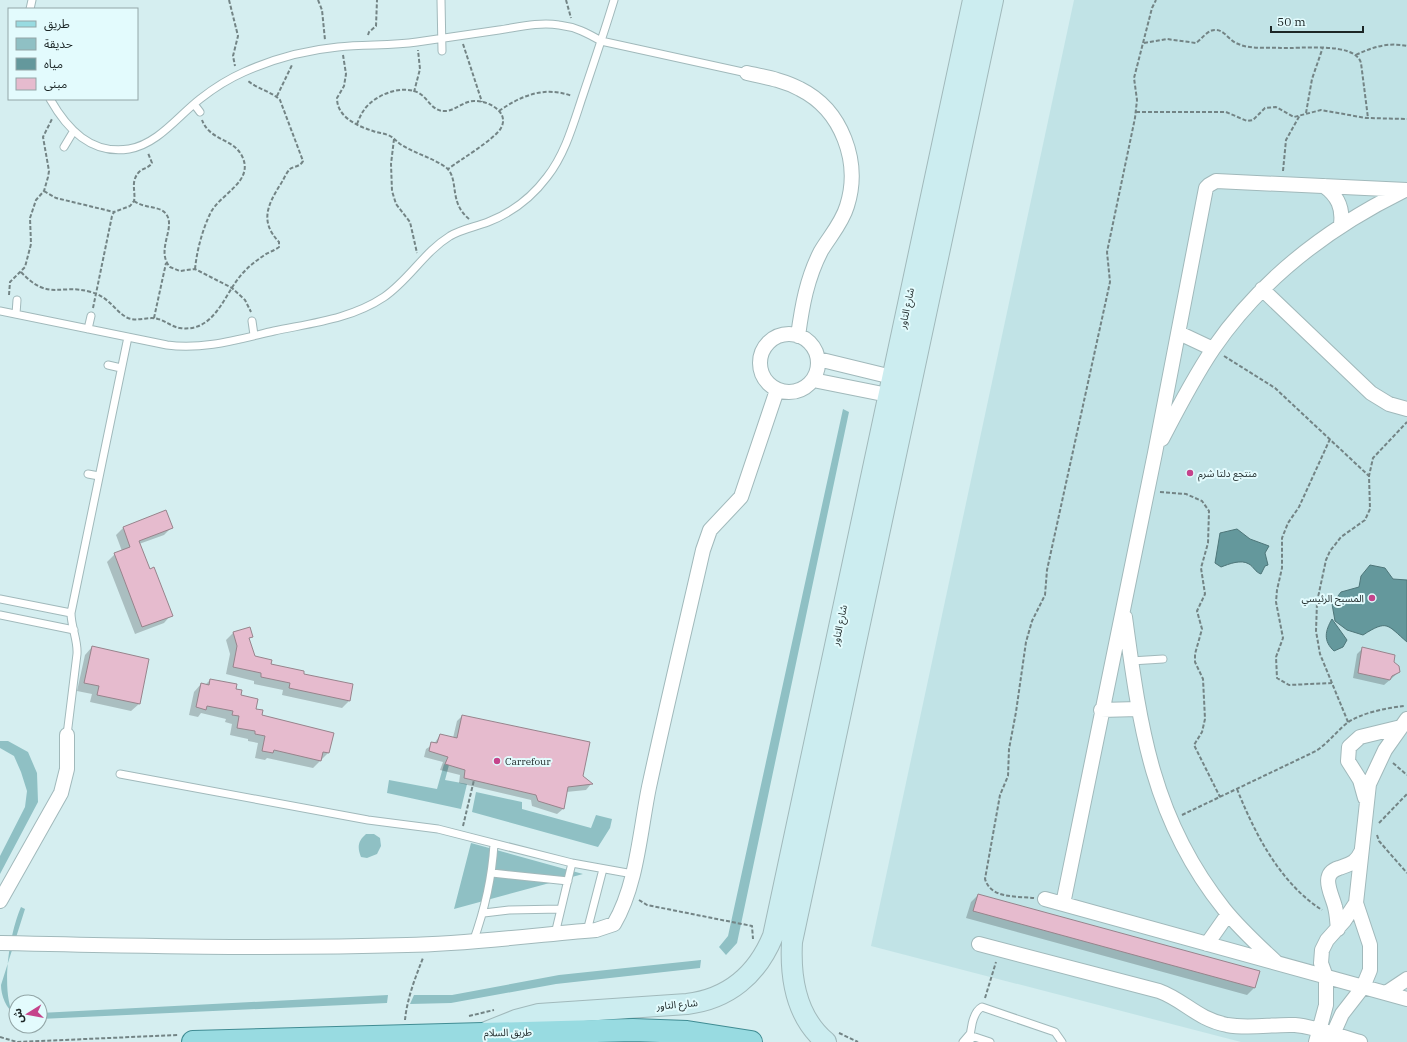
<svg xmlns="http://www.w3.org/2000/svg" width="1407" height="1042" font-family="'IBM Plex Serif','Noto Sans Arabic',serif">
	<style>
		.built { fill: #c1e3e6 }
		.green { fill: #8fc0c4 }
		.water { fill: #64989c; stroke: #4e7679 }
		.shadow { fill: #0003 }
		.building { fill: #e6bbce; stroke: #97848c }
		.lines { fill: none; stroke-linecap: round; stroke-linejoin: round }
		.lane-casing { stroke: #a1b9bb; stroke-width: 9 }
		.street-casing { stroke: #a1b9bb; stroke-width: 16 }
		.secondary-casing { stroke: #a1b9bb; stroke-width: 22 }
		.primary-casing { stroke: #408c93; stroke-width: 24 }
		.path { stroke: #738485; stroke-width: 2; stroke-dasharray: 4 2; stroke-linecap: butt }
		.lane { stroke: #fff; stroke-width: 7 }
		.street { stroke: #fff; stroke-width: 14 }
		.secondary { stroke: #ccedf0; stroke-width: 20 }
		.primary { stroke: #98dbe1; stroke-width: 22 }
		.poi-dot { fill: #c5438b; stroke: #e3fbfd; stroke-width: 1.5 }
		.labels { text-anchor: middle; stroke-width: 4; stroke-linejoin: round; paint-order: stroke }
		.street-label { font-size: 10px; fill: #1c2626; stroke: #e3fbfd }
		.poi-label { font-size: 10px; fill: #1c2626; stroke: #e3fbfd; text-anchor: start }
	</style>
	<rect width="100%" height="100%" fill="#d5eef0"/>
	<!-- built -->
	<path class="built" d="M1074,0h333v1042h-166l-370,-96z"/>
	<!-- green -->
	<path class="green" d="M843,409l6,3 -112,531 -11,12 -7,-8 9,-11z
		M0,741h8l20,11 9,21 1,29 -38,72v-18l25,-49 2,-16 -6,-19 -7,-16 -14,-8z
		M444,764l5,1 -4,15 22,4 -6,25 -74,-16 2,-13 48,9z
		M476,792l46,10v7l69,19 5,-13 16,4 -2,9 -12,19 -126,-35z
		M366,834h8l6,4 1,8 -4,8 -10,4 -6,-1c-4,-10 -3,-16 5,-23z
		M471,843l112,31 -129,35z
		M21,907l4,2 -24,76c0,10 5,25 15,29v6c-16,-23 -8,-83 5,-113z
		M701,960l-1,8 -144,16 -105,19 -41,1 4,-9h38l107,-20z
		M388,995l-1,8 -347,16v-6z"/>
	<!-- water -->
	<path class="water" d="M1237,529l13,10 19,7 -4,7 3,12 -3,1 -4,8c-6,-2 -7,-7 -12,-10 -8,-5 -20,0 -28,3l-6,-4 5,-30z
		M1370,565l15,3 8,11 14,1v62c-20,-17 -19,-23 -44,-7l-16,-5 -12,-9 -3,-17 9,-12 18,-5 2,-11z
		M1332,619l15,21 -4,7 -9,4c-11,-10 -9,-20 -2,-32z"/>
	<!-- shadow -->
	<path class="shadow" d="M172,527l-8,8 -25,9 10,27 22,44 -7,8 -29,11 -28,-72 8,-8 7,-3 -6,-16 7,-7z
		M233,633l18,3 -3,3 6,18 16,8 33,10 46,26 -7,7 -60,-13 1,-5 -29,-6v-3l-28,-7 4,-20 -4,-14z
		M92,647l47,57 -8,7 -41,-9 2,-8 -15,-3 8,-36z
		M1363,648l30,14 6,10 -15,13 -31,-7 4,-24z
		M210,680l25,9 26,26 68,37 -16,16 -46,-10 -2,2 -10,-2 3,-15 -10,-2v-2l-18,-4 2,-11 -7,-2 1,-3 -25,-6 -3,4 -9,-2 5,-23 7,-8 4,1z
		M462,716l120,60 9,8 -5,6 -20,2 -3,17 -6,5 -25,-8 -1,-6 -72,-17 1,-8 -20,-5 3,-8 -19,-5 2,-8 8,-5 6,-9 13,3 4,-17z
		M978,895l276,93 -7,7 -281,-77 5,-16z"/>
	<!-- building -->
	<path class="building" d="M166,510l7,18 -34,13 11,28 4,-2 19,49 -31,11 -28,-74 16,-6 -7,-20z
		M250,627l3,10 -4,1 6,18 17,4 -1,4 33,7v3l49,10 -3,17 -61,-13 1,-5 -29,-6v-4l-28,-6 4,-21 -4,-14z
		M92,646l57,13 -9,45 -43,-9 2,-9 -15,-3z
		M1362,647l33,8 -1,7 5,4 1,6 -8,4 -2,4 -32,-7z
		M210,679l27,5 -1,5 6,1 -1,5 17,4 -2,10 7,1 -1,5 72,18 -5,20 -6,-1 -2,9 -47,-11 -1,3 -11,-2 3,-15 -10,-2v-3l-18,-3 2,-12 -7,-1 1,-4 -26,-5 -1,4 -10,-3 5,-24 8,2z
		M462,715l128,27 -7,34 10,8 -25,3 -4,22 -26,-8 -2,-6 -72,-17 1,-8 -20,-6 3,-7 -19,-6 2,-9 6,1 3,-9 17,4z
		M978,894l282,77 -5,17 -282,-77z"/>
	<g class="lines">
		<defs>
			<path id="lane" d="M441,0l1,51
				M30,9l2,-9
				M50,99c17,30 41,56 79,50 29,-5 49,-33 71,-50 14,-11 28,-20 44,-27 29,-13 63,-22 94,-25 27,-3 53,-1 79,-5 28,-4 55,-8 82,-12 20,-3 40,-8 60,-5 17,2 28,8 42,16l146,32
				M194,104l6,8
				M64,147l9,-15
				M0,311l167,34c37,5 72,-6 107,-14 38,-8 77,-12 110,-34 25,-17 40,-45 66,-61 12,-7 25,-9 38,-14 23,-9 44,-25 59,-45 18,-23 26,-52 35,-79 11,-33 22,-65 32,-98
				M16,314l1,-14
				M252,321l2,14
				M88,329l3,-13
				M108,365l13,3
				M88,474l11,2
				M0,599l71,14
				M0,615l74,15
				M1131,661l32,-2
				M67,735l10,-81c1,-14 -6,-27 -6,-41l57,-276
				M120,774l248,46 70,9 134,34 61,11
				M492,873l76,8
				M484,913l25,-3 52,-1
				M587,931l16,-62
				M555,934l17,-71
				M473,942c12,-33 19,-64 21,-98
				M969,1035l21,7
				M963,1042l6,-7
				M970,1042c0,-9 2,-30 12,-35l73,25 7,10"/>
			<path id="street" d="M747,73c18,4 36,7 53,16 42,21 61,73 47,117 -5,17 -17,30 -26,45 -14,27 -19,55 -23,85
				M1324,186c14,10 19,22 17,38
				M1262,289l109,104 18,11 18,5
				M1179,333l34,16
				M760 363a29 29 0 1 1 58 0a29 29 0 1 1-58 0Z
				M818,359l74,18
				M813,380l75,15
				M1162,439c16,-31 32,-62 51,-90 48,-70 115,-121 190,-158
				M1125,617c15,110 27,202 99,292 16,20 35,37 53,54
				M1101,710l37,-1
				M1365,798l-5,-18 -12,-19 1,-14 11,-10 41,-10
				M1045,899l362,100
				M0,901l61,-108 6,-24v-34
				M1063,904l92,-451 51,-265 3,-3 7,-4 191,9
				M1338,929c-1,-8 -1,-15 -3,-22 -3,-13 -16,-33 4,-39 11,-4 17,-5 22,-16
				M0,943c136,3 271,6 407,2 63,-1 126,-10 189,-15l18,-6c23,-39 26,-93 35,-137 17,-79 36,-158 54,-237l7,-20 31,-33 36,-107
				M979,944l180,47c25,9 38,28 68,34 23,4 45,-1 68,0 22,2 44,11 65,17
				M1207,944l21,-30
				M1386,993l21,-14
				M1330,1041l12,-27 21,-27 7,-17v-25l-14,-42 13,-119 16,-34 22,-31
				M1316,1042l10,-37v-28l-5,-14 1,-13 5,-10 17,-19 12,-18"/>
			<path id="secondary" d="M486,1032l30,-12 23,-6 148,-10c41,-5 70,-29 86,-68l200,-936
				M826,1042c-30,-25 -36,-63 -34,-100l201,-942"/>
			<path id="primary" d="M193,1042l440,-12 54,2 64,10"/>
		</defs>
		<!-- lane casing -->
		<use href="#lane" class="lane-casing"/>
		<!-- street casing -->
		<use href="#street" class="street-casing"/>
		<!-- secondary casing -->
		<use href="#secondary" class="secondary-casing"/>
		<!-- primary casing -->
		<use href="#primary" class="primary-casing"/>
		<!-- path -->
		<path class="path" d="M229,0l9,36 -5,20 2,10
			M318,0l4,10 3,30
			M566,0l5,18
			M368,35l1,-3 7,-6 1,-26
			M1144,43l23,-4 29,4c6,-4 12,-14 20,-13 8,0 13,10 20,13 14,7 30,4 45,5 17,1 74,-7 80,15l7,55
			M463,44l19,58
			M343,55l3,19 -2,12 -7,12c0,19 20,28 36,33 5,2 10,2 15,4 5,2 8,6 12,9 14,9 30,13 44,22 17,11 3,35 25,53
			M1356,55c16,-8 33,-13 51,-9
			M414,92l6,-23 -2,-19
			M277,96l15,-31
			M499,111c23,-16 46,-25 73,-15
			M1136,112h90l21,9 6,-1 12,-12 11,-1 18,10 27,-7 45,8 41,1
			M1306,113l6,-34 11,-32
			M357,124c2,-5 4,-10 7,-14 10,-15 38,-26 55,-17 10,6 13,19 27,18 10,-1 18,-10 28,-10 9,0 17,3 23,8 6,5 8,12 4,19 -6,11 -41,32 -53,41
			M394,139l-3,25 1,27 4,13 14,18 7,31
			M1283,171l3,-31 14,-25
			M44,191l12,7 58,14
			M134,201c10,7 21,5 29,10 17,13 -9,38 7,56l10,4 15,-2 37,19 13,12 6,12
			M195,269c2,-19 7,-38 15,-55 9,-20 45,-32 32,-58 -9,-18 -32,-15 -40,-36
			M21,272c28,30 39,11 70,20 19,5 24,20 37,26 10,4 20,-2 30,1 8,2 14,8 22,9 35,5 44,-34 62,-54 7,-8 15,-14 24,-20 4,-2 9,-4 13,-7v-5c-19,-20 -12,-36 1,-57 3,-4 6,-12 10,-16 4,-3 10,-2 13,-8l-23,-61c-6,-7 -22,-11 -32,-19
			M9,295l1,-13 15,-15 6,-23 -1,-26 6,-18 8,-9 4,-14 1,-6 -6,-34 9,-18
			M93,308l19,-92 2,-4 16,-6 4,-5c2,-10 -4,-19 5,-29 4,-4 10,-4 13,-9l-4,-10
			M154,318l12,-55
			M1224,356l51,32 94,88
			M1330,439l-31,68 -11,16 -6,15v30l-5,22 -1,12 7,36 -7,19 1,21 12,7 43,-2
			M1160,492l26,2 16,7 7,10 -1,32 -7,25 4,26 -8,17 5,18 -7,25v8l8,17 2,40 -3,13 -8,13 26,52
			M1348,722l-28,-68 -4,-23 1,-29 9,-42 4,-9 11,-14 24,-17 5,-11 -1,-33 4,-18 34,-36
			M1393,763l14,12
			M1237,789c18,45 43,94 85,121
			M1182,815l134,-64c12,-8 20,-19 31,-28 14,-10 39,-15 57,-17
			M1379,823l28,-29
			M463,826l11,-46
			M1377,835l2,6 28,32
			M1034,898c-18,-2 -43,1 -49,-19l15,-84 8,-19 1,-27 7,-37 10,-70 6,-21 13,-26 2,-25 63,-288 -3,-30 28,-134 2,-18 -3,-22 18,-70 4,-8
			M639,900l8,5 105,21 1,13
			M985,998l11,-36
			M469,1016l25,-6
			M405,1020c2,-21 10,-42 18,-62
			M839,1033l19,9
			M0,1037l17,5 161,-7"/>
		<!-- lane -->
		<use href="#lane" class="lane"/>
		<!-- street -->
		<use href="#street" class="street"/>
		<!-- secondary -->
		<use href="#secondary" class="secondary"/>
		<!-- primary -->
		<use href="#primary" class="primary"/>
	</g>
	<!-- markers -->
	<g class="poi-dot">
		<circle cx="1190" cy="473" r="4"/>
		<circle cx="1372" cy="598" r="4"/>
		<circle cx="497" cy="761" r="4"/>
	</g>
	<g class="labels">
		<!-- street labels -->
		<g class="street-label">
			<text transform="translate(906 308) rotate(-78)" y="4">شارع التاور</text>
			<text transform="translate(839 625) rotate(-78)" y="4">شارع التاور</text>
			<text transform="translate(677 1004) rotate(-5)" y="4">شارع التاور</text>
			<text transform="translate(508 1032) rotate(-1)" y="4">طريق السلام</text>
		</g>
		<!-- poi labels -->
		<g class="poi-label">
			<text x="1198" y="477">منتجع دلتا شرم</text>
			<text x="1364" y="602" text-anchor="end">المسبح الرئيسي</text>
			<text x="505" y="765">Carrefour</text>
		</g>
	</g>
	<!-- legend -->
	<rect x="8" y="8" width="130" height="92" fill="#e3fbfd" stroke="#93a6a7"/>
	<rect x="16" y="21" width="20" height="6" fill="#98dbe1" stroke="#93a6a7"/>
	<text x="44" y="28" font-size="12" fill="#1c2626">طريق</text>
	<rect x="16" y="38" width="20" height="12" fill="#8fc0c4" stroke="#93a6a7"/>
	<text x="44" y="48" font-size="12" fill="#1c2626">حديقة</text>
	<rect x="16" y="58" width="20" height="12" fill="#64989c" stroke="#93a6a7"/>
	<text x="44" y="68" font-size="12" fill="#1c2626">مياه</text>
	<rect x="16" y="78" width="20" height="12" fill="#e6bbce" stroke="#93a6a7"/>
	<text x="44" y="88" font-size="12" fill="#1c2626">مبنى</text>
	<!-- north arrow -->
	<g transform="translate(28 1014) rotate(259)"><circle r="19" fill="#e3fbfd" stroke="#93a6a7"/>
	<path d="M0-3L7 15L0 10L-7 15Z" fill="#c5438b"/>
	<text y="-6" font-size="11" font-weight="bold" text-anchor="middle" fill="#1c2626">ش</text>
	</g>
	<!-- scale -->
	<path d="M1271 26v6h92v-6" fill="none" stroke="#1c2626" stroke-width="2"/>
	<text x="1277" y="26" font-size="12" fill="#1c2626" stroke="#e3fbfd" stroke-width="3" paint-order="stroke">50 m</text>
</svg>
